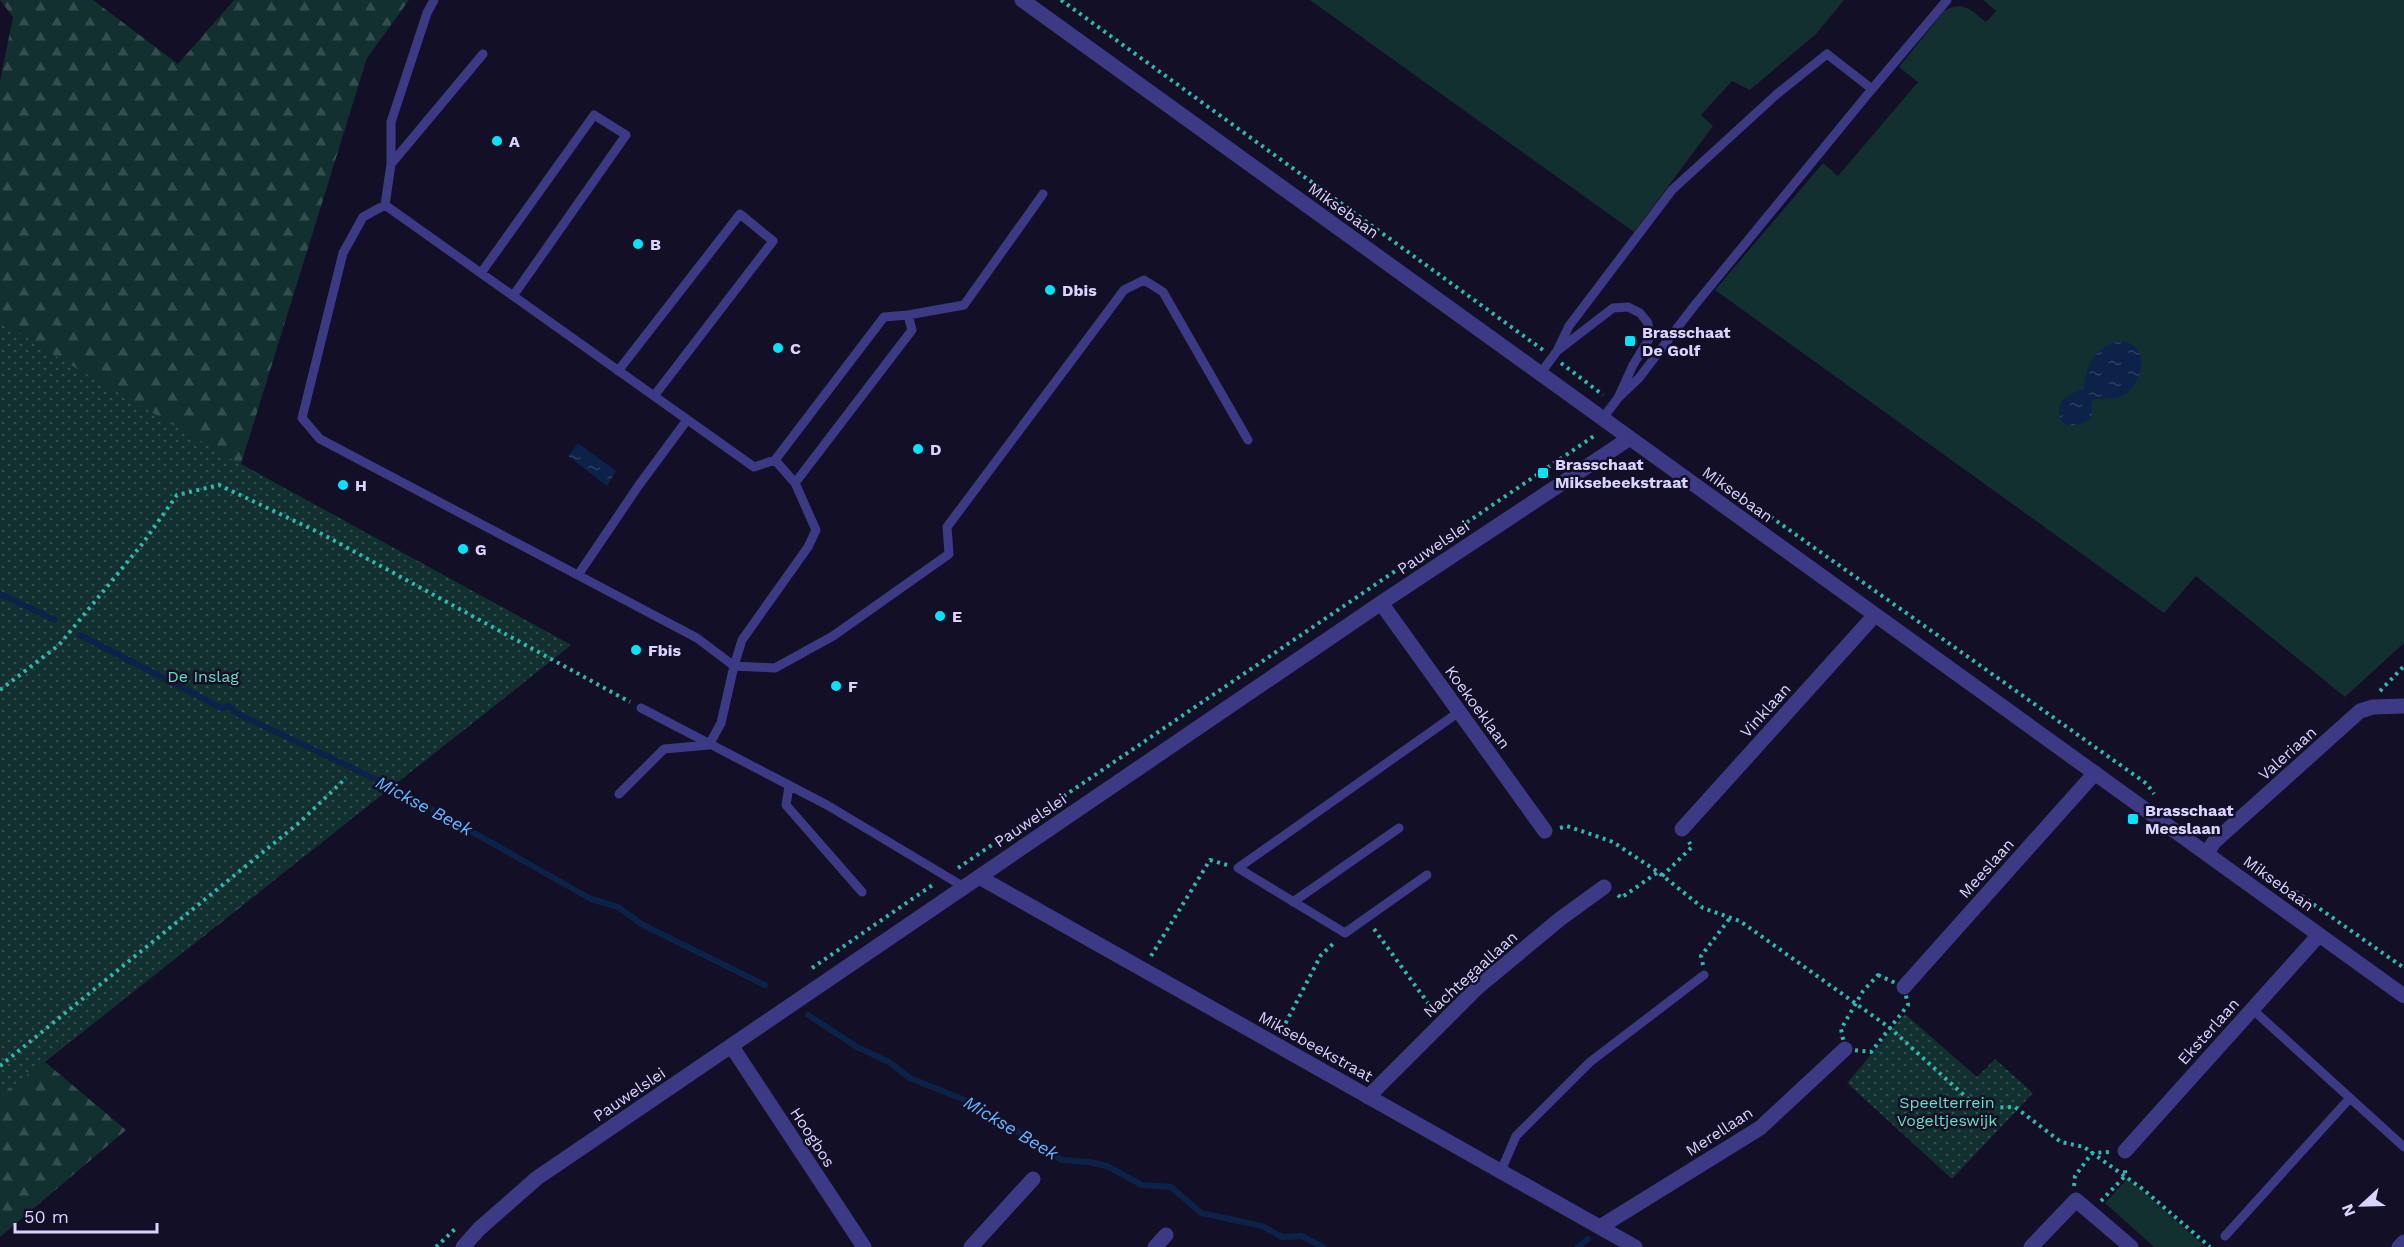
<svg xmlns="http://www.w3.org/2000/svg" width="2404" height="1247" font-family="'Work Sans',sans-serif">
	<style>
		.grass { fill: #12302f }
		.forest { fill: url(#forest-firs) }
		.park { fill: url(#park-dots) }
		.water { fill: url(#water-ripples) }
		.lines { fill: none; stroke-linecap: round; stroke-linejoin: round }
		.stream { stroke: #0c2248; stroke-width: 6 }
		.path { stroke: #2fb8b0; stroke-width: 4; stroke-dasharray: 3 4.5; stroke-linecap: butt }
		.service { stroke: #3d3a85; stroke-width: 9 }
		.minor { stroke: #3d3a85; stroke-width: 15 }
		.tertiary { stroke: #3d3a85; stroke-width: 15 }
		.poi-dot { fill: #00e5ff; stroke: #130f26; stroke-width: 2 }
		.labels { text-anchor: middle; stroke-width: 5; stroke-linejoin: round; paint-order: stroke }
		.poi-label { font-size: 16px; font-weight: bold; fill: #d9d4ff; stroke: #130f26; text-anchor: start }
		.street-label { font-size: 16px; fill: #d9d4ff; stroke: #130f26 }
		.park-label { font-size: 16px; fill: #5fe0c0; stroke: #130f26 }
		.water-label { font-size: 18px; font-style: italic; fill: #62b6ff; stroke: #130f26 }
	</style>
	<defs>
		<pattern id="forest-firs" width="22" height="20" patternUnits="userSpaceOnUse" patternTransform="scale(1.5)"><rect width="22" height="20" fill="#12302f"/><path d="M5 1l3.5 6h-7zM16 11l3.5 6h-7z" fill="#344d4e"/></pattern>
		<pattern id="park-dots" width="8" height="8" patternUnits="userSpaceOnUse" patternTransform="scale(1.5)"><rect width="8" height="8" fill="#12302f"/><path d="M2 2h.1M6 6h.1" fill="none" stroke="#344d4e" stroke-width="1.8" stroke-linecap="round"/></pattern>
		<pattern id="water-ripples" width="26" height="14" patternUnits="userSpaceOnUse" patternTransform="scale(1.5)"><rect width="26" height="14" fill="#0c2248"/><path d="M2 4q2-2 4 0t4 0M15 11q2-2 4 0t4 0" fill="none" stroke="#2f4163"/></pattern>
	</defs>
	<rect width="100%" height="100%" fill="#130f26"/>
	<!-- grass -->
	<path class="grass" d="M1310,0h534l-28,34 -66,56 -18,-9 -31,34 12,11 -79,106z
		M1983,0h421v643l-59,54 -149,-121 -32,37 -449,-323 108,-127 15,13 80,-94 -19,-15 45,-56c20,-11 26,-1 42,11l10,-11z
		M2128,1178l78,69h-52l-49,-44z"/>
	<!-- forest -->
	<path class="forest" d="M0,0h93l85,64 56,-64h175l-42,58 -126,406 330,181 -526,417 81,68 -126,107v-1156l13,-64z"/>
	<!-- park -->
	<path class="park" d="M0,319l40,28 200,117 331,181 -571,451z
		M1905,1014l72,63 18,-18 38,34 -81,86 -105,-96z"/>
	<!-- water -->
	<path class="water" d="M2119,341c33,1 26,43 3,55 -9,4 -18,2 -28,3l-3,4 1,14c-8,8 -20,11 -30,5 -10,-20 6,-28 22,-33 1,-23 11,-42 35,-48z
		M578,443l38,28 -9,15 -39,-30z"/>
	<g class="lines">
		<!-- stream -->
		<path class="stream" d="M0,594l55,26
			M80,635l141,73 8,-2 7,7 160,76 195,110 27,8 25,18 122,60
			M808,1015l49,32 32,15 21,16 62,25 90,57 27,2 18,4 35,19 29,2 30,26 61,13 20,11 20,-1 21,11
			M1578,1247l10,-8"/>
		<!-- path -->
		<path class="path" d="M1061,0l482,350
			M1561,363l42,32
			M1740,495l407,289 7,10
			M0,690l59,-45 84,-102 34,-48 42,-10 103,49 308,168
			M2380,691l24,-25
			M1560,828l7,-2 46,16 45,30 45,36 37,13 150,107 88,80 37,-1 46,35 23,5 60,43 66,57
			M958,868l639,-434
			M1662,876l30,-29 -3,-5
			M2281,886l15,6 108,76
			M1618,895l3,3 37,-26
			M1374,929l59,81
			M1151,956l59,-96 17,5
			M1703,965l-2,-9 29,-38
			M812,968l122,-84
			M1878,975l26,12 4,18 -37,47 -26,-3 -4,-20 22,-38z
			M1282,1030l39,-75 14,-13
			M0,1066l300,-244 46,-44
			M2074,1186l1,-10 17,-23 17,-1
			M2101,1201l24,-25v-9
			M436,1247l19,-18"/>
		<!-- service -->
		<path class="service" d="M1872,89l75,-89
			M391,164v-42l36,-109 7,-13
			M385,205l6,-41 92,-110
			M481,273l113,-158 32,20 -113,161
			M1557,351l12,-25 103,-136 105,-96 50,-40 45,35 -178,217 -55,72 -21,20
			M618,371l122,-157 33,27 -119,155
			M1540,374l17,-23 56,-43 15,-1 12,6 8,10 1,16 -16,26 -15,33 -15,20
			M775,460l-21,7 -369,-262 -22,12 -20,36 -41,165 18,21 377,199 37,28 8,-26 66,-93 8,-17 -21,-47 117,-153 -4,-15 56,-10 79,-111
			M795,483l-20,-23 109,-143 24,-2
			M578,575l61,-90 48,-65
			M641,708l186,97 137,82
			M709,745l12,-22 13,-57 41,2 58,-32 116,-82 -2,-27 177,-237 20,-10 19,12 85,148
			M789,786l-3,19 76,87
			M619,794l45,-45 45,-4
			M1427,875l-82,58 -107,-65 221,-156
			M1293,902l106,-74
			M2252,1009l152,138
			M1501,1171l15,-35 74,-74 114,-87
			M2225,1236l125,-138"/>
		<!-- minor -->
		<path class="minor" d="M1381,603l164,228
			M1682,829l193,-214
			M2207,853l7,-11 146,-131 13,-4 31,-1
			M979,877l656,370
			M1904,987l191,-214
			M732,1047l132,200
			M1368,1097l110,-110 82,-68 44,-32
			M2125,1151l194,-216
			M1600,1227l160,-99 85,-79
			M971,1247l62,-68
			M1155,1247l11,-12
			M2031,1247l45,-47 55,47
			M2399,1247l5,-5"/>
		<!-- tertiary -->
		<path class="tertiary" d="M1022,0l1382,996
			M463,1247l16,-18 58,-51 844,-575 249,-165"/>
	</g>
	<!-- markers -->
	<g class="poi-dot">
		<circle cx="497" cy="141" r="6"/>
		<circle cx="638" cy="244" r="6"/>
		<circle cx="1050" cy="290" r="6"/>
		<rect x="1624" y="335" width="12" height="12" rx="3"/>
		<circle cx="778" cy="348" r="6"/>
		<circle cx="918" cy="449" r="6"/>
		<rect x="1537" y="467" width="12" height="12" rx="3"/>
		<circle cx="343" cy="485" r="6"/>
		<circle cx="463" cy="549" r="6"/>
		<circle cx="940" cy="616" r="6"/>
		<circle cx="636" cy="650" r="6"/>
		<circle cx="836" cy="686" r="6"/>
		<rect x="2127" y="813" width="12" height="12" rx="3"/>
	</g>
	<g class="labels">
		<!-- poi labels -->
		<g class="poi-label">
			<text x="509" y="147">A</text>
			<text x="650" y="250">B</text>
			<text x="1062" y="296">Dbis</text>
			<text x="1642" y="338">Brasschaat<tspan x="1642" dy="18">De Golf</tspan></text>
			<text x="790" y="354">C</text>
			<text x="930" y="455">D</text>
			<text x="1555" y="470">Brasschaat<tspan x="1555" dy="18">Miksebeekstraat</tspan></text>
			<text x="355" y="491">H</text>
			<text x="475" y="555">G</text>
			<text x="952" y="622">E</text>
			<text x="648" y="656">Fbis</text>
			<text x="848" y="692">F</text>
			<text x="2145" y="816">Brasschaat<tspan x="2145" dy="18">Meeslaan</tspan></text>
		</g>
		<!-- street labels -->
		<g class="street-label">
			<text transform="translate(1344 210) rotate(36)" y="6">Miksebaan</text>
			<text transform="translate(1738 494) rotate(36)" y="6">Miksebaan</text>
			<text transform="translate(1433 547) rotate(-34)" y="6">Pauwelslei</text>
			<text transform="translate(1478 707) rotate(54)" y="6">Koekoeklaan</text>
			<text transform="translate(1765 710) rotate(-48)" y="6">Vinklaan</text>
			<text transform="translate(2287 753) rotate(-42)" y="6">Valeriaan</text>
			<text transform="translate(1030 820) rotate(-34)" y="6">Pauwelslei</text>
			<text transform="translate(1986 868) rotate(-48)" y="6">Meeslaan</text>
			<text transform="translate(2279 883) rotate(36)" y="6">Miksebaan</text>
			<text transform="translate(1470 974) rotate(-42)" y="6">Nachtegaallaan</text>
			<text transform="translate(2208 1031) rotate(-48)" y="6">Eksterlaan</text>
			<text transform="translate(1316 1046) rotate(29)" y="6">Miksebeekstraat</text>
			<text transform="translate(629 1094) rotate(-34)" y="6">Pauwelslei</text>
			<text transform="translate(1719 1131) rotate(-33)" y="6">Merellaan</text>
			<text transform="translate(813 1137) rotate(57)" y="6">Hoogbos</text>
		</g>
		<!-- park labels -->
		<g class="park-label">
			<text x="203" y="682">De Inslag</text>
			<text x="1947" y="1108">Speelterrein<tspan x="1947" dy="18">Vogeltjeswijk</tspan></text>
		</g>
		<!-- water labels -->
		<g class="water-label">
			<text transform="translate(424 806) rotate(28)" y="6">Mickse Beek</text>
			<text transform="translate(1011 1128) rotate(31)" y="6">Mickse Beek</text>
		</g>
	</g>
	<!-- north arrow -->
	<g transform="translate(2362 1205) rotate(248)" stroke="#130f26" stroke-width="4.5" paint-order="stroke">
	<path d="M0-4.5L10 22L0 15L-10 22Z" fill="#d9d4ff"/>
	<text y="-9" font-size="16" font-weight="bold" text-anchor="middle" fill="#d9d4ff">N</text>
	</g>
	<!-- scale -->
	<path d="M15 1223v9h142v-9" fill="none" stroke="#d9d4ff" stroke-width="3"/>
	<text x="24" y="1223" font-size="18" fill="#d9d4ff" stroke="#130f26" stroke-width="4.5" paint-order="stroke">50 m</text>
</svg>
